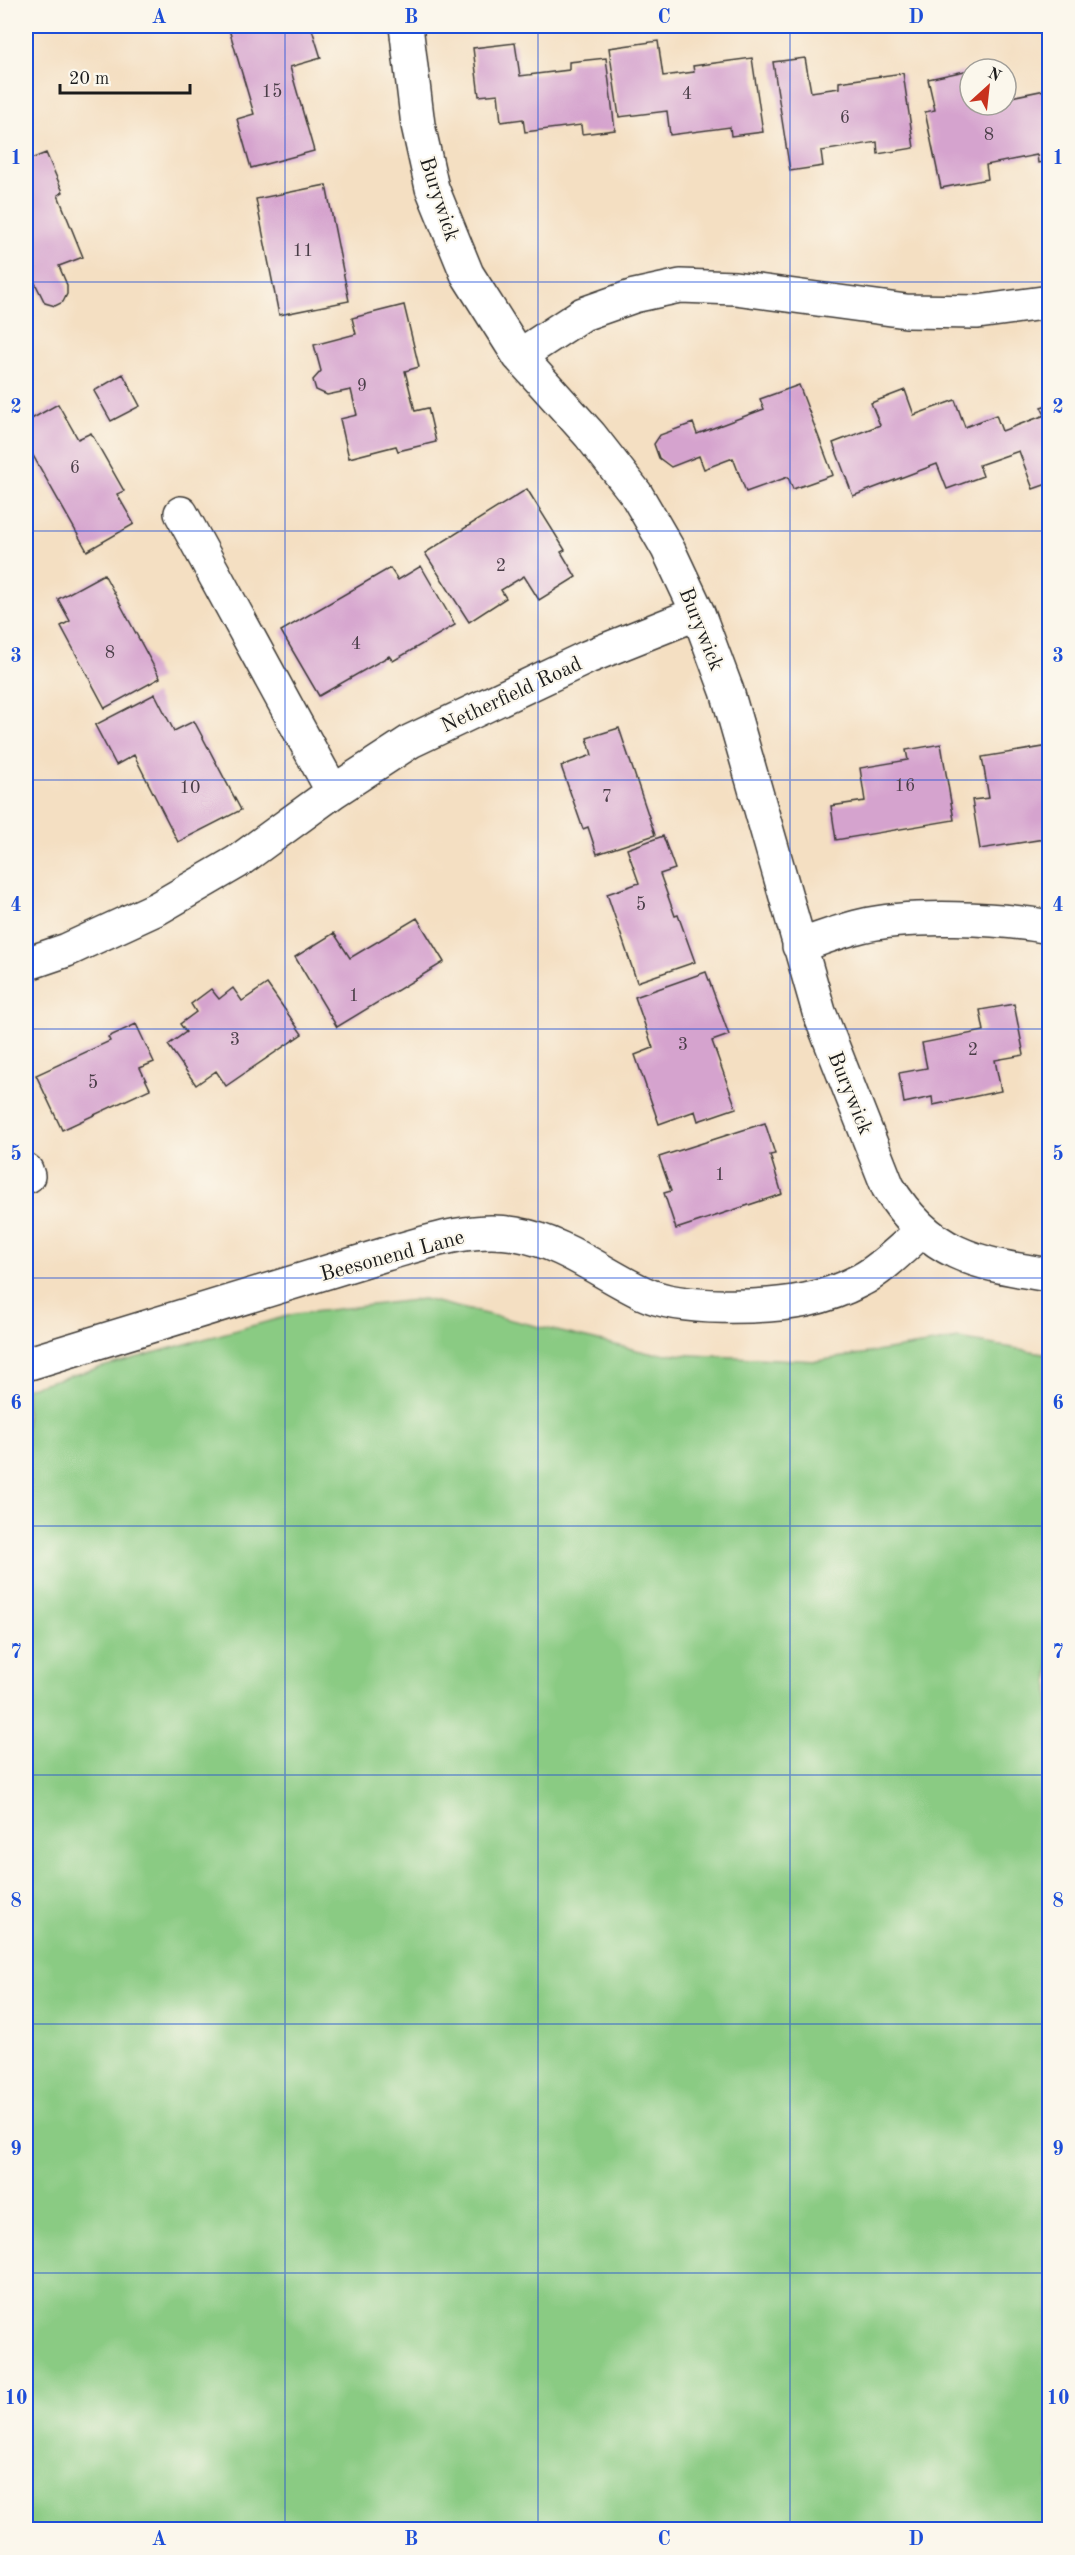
<svg xmlns="http://www.w3.org/2000/svg" width="1075" height="2555" font-family="'Old Standard TT',serif">
	<style>
		.green { fill: #8acb83; stroke: #537450; stroke-width: 1.5 }
		.building { fill: #d5a3ce }
		.lines { fill: none; stroke-linecap: round; stroke-linejoin: round }
		.minor-casing { stroke: #3c3935; stroke-width: 36 }
		.minor { stroke: #fff; stroke-width: 33 }
		.grid { fill: none; stroke: #1d4ed8; stroke-width: 1.5; stroke-opacity: 0.55 }
		.labels { text-anchor: middle; stroke-width: 4.5; stroke-linejoin: round; paint-order: stroke }
		.number-label { font-size: 18px; fill: #4a3e48 }
		.street-label { font-size: 21px; fill: #1c1c1c; stroke: #fbf7ec }
		.neatline { fill: none; stroke: #1d4ed8; stroke-width: 2 }
		.grid-label { font-size: 20px; text-anchor: middle; font-weight: bold; fill: #1d4ed8 }
	</style>
	<rect width="100%" height="100%" fill="#fbf7ec"/>
	<filter id="ink" filterUnits="userSpaceOnUse"><feTurbulence type="fractalNoise" baseFrequency=".0167" numOctaves="2"/><feDisplacementMap in="SourceGraphic" scale="12" xChannelSelector="R" yChannelSelector="G"/><feConvolveMatrix kernelMatrix="1 2 1 2 8 2 1 2 1" color-interpolation-filters="sRGB"/></filter>
	<filter id="wash" filterUnits="userSpaceOnUse"><feTurbulence type="fractalNoise" baseFrequency=".008" numOctaves="4" result="noise"/><feDisplacementMap in="SourceGraphic" scale="24" xChannelSelector="R" yChannelSelector="G"/><feGaussianBlur stdDeviation="1.35" result="paint"/><feColorMatrix in="noise" values="0 0 0 0 0 0 0 0 0 0 0 0 0 0 0 0 0 1.4 0 .05"/><feComposite in="paint" operator="in"/></filter>
	<g filter="url(#wash)">
		<rect width="100%" height="100%" fill="#f4dfc2"/>
		<!-- green -->
		<path class="green" d="M423,1299l226,54 168,8 142,-22 90,15v1175h-1023v-1141l269,-74z"/>
		<g id="blocks">
			<!-- building -->
			<path class="building" d="M228,26h83l10,32 -31,9 24,84 -63,17 -14,-49 17,-5z
				M658,41l5,35 31,-4 -1,-6 59,-8 11,74 -32,4 -1,-9 -60,8 -3,-24 -48,6 -10,-69z
				M515,43l5,33 49,-6v-8l37,-4 9,72 -33,4 -1,-9 -56,7 -2,-13 -22,3 -3,-28 -19,2 -6,-48z
				M805,58l6,34 28,-4v-6l64,-9 11,75 -36,6 -1,-12 -56,9 2,15 -33,5 -17,-109z
				M965,71l5,34h36v-7l44,-9v72l-12,2 -1,-8 -51,10 2,14 -47,9 -16,-76 10,-2 -7,-31z
				M46,153l17,39 -5,3 25,62 -24,9 8,19v9l-4,8 -8,4 -10,-3 -13,-26 -6,2v-118z
				M326,185l23,116 -70,14 -23,-116z
				M404,305l15,62 -14,4 10,40 13,-3 8,34 -38,9 -2,-5 -47,12 -9,-39 17,-4 -6,-25 -24,5 -11,-5 -3,-10 8,-9 -7,-26 42,-11 -4,-16z
				M123,374l17,32 -29,15 -17,-30z
				M799,385l34,90 -40,14 -5,-12 -42,15 -13,-34 -29,11 -5,-13 -28,11 -12,-9 -5,-14 6,-9 33,-12 4,11 67,-25 -4,-10z
				M905,390l9,25 41,-15 10,27 31,-12 6,16 43,-16 -4,-8 9,-3v79l-17,6 -14,-38 -40,14 4,11 -36,13 -10,-25 -84,32 -20,-53 47,-18 -9,-22z
				M58,404l20,35 13,-6 33,58 -7,3 17,30 -47,27 -61,-108v-21z
				M527,489l38,61 -4,2 15,25 -37,23 -15,-24 -23,14 5,8 -37,24 -44,-69z
				M421,566l34,59 -62,36 -4,-5 -70,40 -38,-65 109,-63 8,12z
				M104,574l56,104 -55,30 -44,-82 9,-5 -12,-22z
				M155,694l19,37 20,-10 47,89 -63,32 -44,-87 -18,10 -21,-40z
				M619,728l36,107 -58,19 -9,-27 -5,2 -22,-63 31,-11 -5,-17z
				M941,744l13,76 -118,20 -5,-34 34,-5 -5,-33 48,-8 -2,-10z
				M1050,746v92l-70,11 -8,-49 17,-2 -7,-41z
				M663,836l12,33 -15,5 15,42 3,-1 17,47 -58,20 -30,-88 32,-11 -12,-34z
				M417,918l27,44 -107,65 -42,-70 39,-24 16,25z
				M706,972l23,63 -17,6 24,67 -38,13 -3,-10 -36,13 -24,-69 18,-7 -18,-51z
				M267,984l35,50 -76,52 -10,-15 -20,14 -28,-40 18,-13 -6,-8 16,-12 -5,-8 20,-15 8,10 14,-11 9,13z
				M1014,1004l10,51 -29,5 6,31 -68,14 -1,-8 -28,6 -5,-30 28,-5 -5,-25 62,-12 -4,-21z
				M136,1024l18,38 -14,6 10,21 -88,41 -26,-55 74,-34 -2,-4z
				M765,1123l10,31 -5,1 12,39 -106,35 -12,-36 7,-2 -12,-34z"/>
		</g>
	</g>
	<g filter="url(#ink)">
		<use href="#blocks" fill-opacity="0" stroke="#3c3935" stroke-width="1.5"/>
		<g class="lines">
			<defs>
				<path id="minor" d="M406,26l12,99 14,63 35,86 52,82 71,79 46,59 32,55 30,64 29,78 92,321 69,175c41,67 87,77 162,88
					M519,356l64,-42 51,-18 46,-10 55,2 171,23 72,1 72,-10
					M181,513l152,279
					M799,946c21,-7 41,-15 62,-20 50,-12 138,-8 189,1
					M26,964l41,-14 91,-42 79,-46 96,-70 78,-51 177,-84 110,-44
					M26,1170l2,6
					M26,1364l360,-110c41,-12 86,-28 130,-20 47,8 85,39 127,59 38,18 121,15 163,7 19,-4 38,-11 55,-20 20,-10 43,-34 61,-49"/>
			</defs>
			<!-- minor casing -->
			<use href="#minor" class="minor-casing"/>
			<!-- minor -->
			<use href="#minor" class="minor"/>
		</g>
	</g>
	<!-- grid -->
	<path class="grid" d="M285,26v2504M538,26v2504M790,26v2504M26,282h1024M26,531h1024M26,780h1024M26,1029h1024M26,1278h1024M26,1526h1024M26,1775h1024M26,2024h1024M26,2273h1024"/>
	<g class="labels">
		<!-- number labels -->
		<g class="number-label">
			<text x="272" y="97">15</text>
			<text x="687" y="99">4</text>
			<text x="845" y="123">6</text>
			<text x="989" y="140">8</text>
			<text x="303" y="256">11</text>
			<text x="362" y="391">9</text>
			<text x="75" y="473">6</text>
			<text x="501" y="571">2</text>
			<text x="356" y="649">4</text>
			<text x="110" y="658">8</text>
			<text x="905" y="791">16</text>
			<text x="190" y="793">10</text>
			<text x="607" y="802">7</text>
			<text x="641" y="910">5</text>
			<text x="354" y="1001">1</text>
			<text x="235" y="1045">3</text>
			<text x="683" y="1050">3</text>
			<text x="973" y="1055">2</text>
			<text x="93" y="1088">5</text>
			<text x="720" y="1180">1</text>
		</g>
		<!-- street labels -->
		<g class="street-label">
			<text transform="translate(440 199) rotate(72)" y="7">Burywick</text>
			<text transform="translate(702 629) rotate(68)" y="7">Burywick</text>
			<text transform="translate(511 694) rotate(-25)" y="7">Netherfield Road</text>
			<text transform="translate(851 1093) rotate(68)" y="7">Burywick</text>
			<text transform="translate(392 1255) rotate(-15)" y="7">Beesonend Lane</text>
		</g>
	</g>
	<!-- margin -->
	<rect width="1075" height="2555" fill="none" stroke="#fbf7ec" stroke-width="66"/>
	<!-- north arrow -->
	<g transform="translate(988 87) rotate(27)"><circle r="28" fill="#fbf7ec" stroke="#a29f99" stroke-width="1.5"/>
	<path d="M0-4.5L10 22L0 15L-10 22Z" fill="#c8321e"/>
	<text y="-9" font-size="16" font-weight="bold" text-anchor="middle" fill="#1c1c1c">N</text>
	</g>
	<!-- scale -->
	<path d="M60 84v9h130v-9" fill="none" stroke="#1c1c1c" stroke-width="3"/>
	<text x="69" y="84" font-size="18" fill="#1c1c1c" stroke="#fbf7ec" stroke-width="4.5" paint-order="stroke">20 m</text>
	<rect x="33" y="33" width="1009" height="2489" class="neatline"/>
	<g class="grid-label">
		<text x="159" y="23">A</text>
		<text x="411" y="23">B</text>
		<text x="664" y="23">C</text>
		<text x="916" y="23">D</text>
		<text x="16" y="164">1</text>
		<text x="1058" y="164">1</text>
		<text x="16" y="413">2</text>
		<text x="1058" y="413">2</text>
		<text x="16" y="662">3</text>
		<text x="1058" y="662">3</text>
		<text x="16" y="911">4</text>
		<text x="1058" y="911">4</text>
		<text x="16" y="1160">5</text>
		<text x="1058" y="1160">5</text>
		<text x="16" y="1409">6</text>
		<text x="1058" y="1409">6</text>
		<text x="16" y="1658">7</text>
		<text x="1058" y="1658">7</text>
		<text x="16" y="1907">8</text>
		<text x="1058" y="1907">8</text>
		<text x="16" y="2155">9</text>
		<text x="1058" y="2155">9</text>
		<text x="16" y="2404">10</text>
		<text x="1058" y="2404">10</text>
		<text x="159" y="2545">A</text>
		<text x="411" y="2545">B</text>
		<text x="664" y="2545">C</text>
		<text x="916" y="2545">D</text>
	</g>
</svg>
